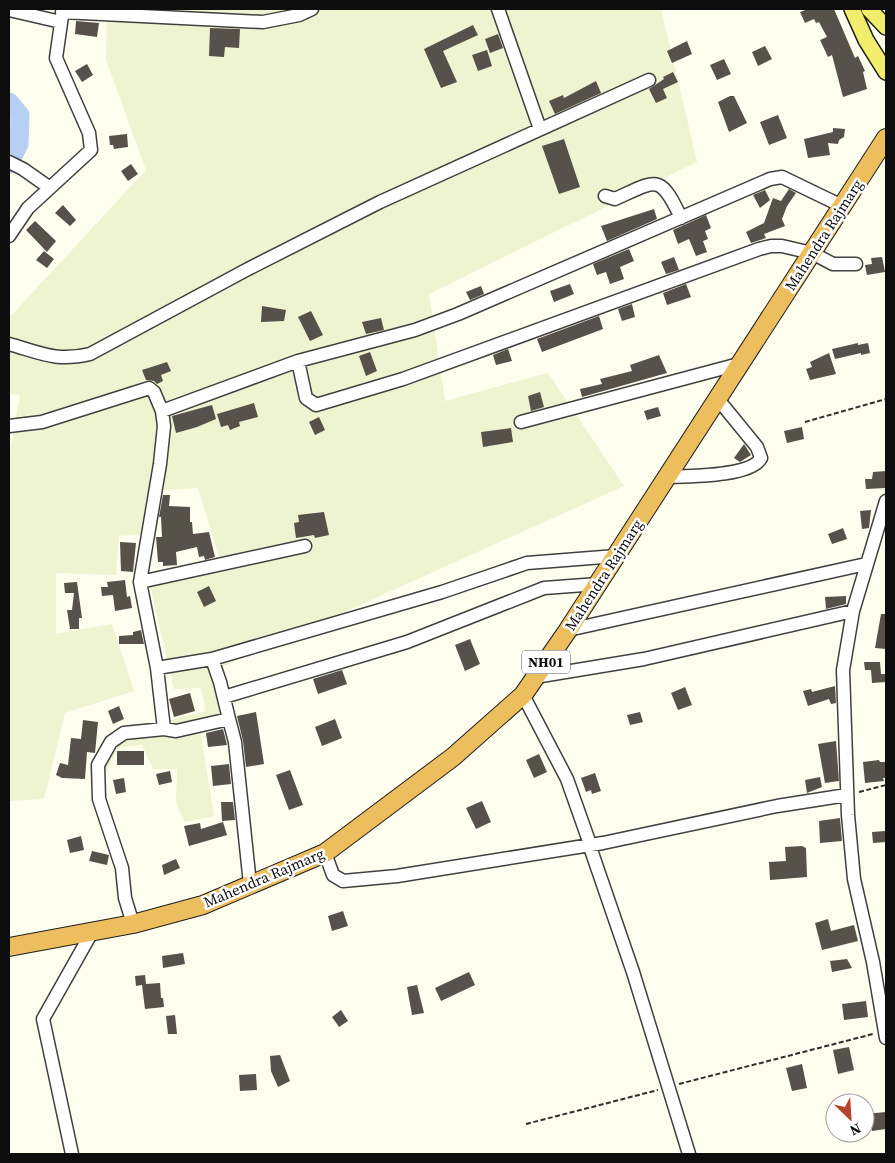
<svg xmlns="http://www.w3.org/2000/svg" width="895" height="1163" font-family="'Source Serif 4',serif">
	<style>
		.farmland { fill: #eef3d0 }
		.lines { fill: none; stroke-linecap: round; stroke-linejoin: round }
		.river { stroke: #b6cff3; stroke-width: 19 }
		.building { fill: #56514a }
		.minor-casing { stroke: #404040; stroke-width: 15 }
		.major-casing { stroke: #1e1e1e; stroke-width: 18 }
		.highway-casing { stroke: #1e1e1e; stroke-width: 20 }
		.path { stroke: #2f2f2f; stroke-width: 2; stroke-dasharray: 5 2.5; stroke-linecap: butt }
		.minor { stroke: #fff; stroke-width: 12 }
		.major { stroke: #f2ee6b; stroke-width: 15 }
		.highway { stroke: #edbe5e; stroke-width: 18 }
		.labels { text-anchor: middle; stroke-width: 5; stroke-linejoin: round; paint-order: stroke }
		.shield { fill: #fff; stroke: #565656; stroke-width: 1 }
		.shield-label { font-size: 14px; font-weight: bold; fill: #0d0d0d }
		.street-label { font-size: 15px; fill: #0d0d0d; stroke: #fff }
	</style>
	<rect width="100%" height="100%" fill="#fefeef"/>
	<!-- farmland -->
	<path class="farmland" d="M107,9h554l36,153 -268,132 16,107 103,-28 76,113 -404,182 4,46 -24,15 14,87 -29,6 -9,-19 1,-34h-24l-11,-24 -24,3 -11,23 -18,19 39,-60 78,-19 -5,-23 -27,1 -26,-112 73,-13 -23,-76 -48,3 -7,43 -24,2 -3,39 -60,-2v61l56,-10 22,67 -69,22 -21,86 -35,2v-344l11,-62 -11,-1v-76l137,-148 -40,-110z"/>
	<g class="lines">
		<!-- river -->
		<path class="river" d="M9,102l11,13 -1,29 -10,20"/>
	</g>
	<!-- building -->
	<path class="building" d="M808,9h26l21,49 3,-2 7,15 -2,1 4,17 -24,8 -11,-42 -4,2 -8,-17 7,-3 -8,-15 -3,1 -2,-4 -9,4 -5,-11z
		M76,21l23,2 -2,14 -22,-3z
		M473,25l5,10 -35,16 14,31 -16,6 -17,-39z
		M210,28l30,1 -1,19 -14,-1 -1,10 -15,-1z
		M498,34l5,14 -13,5 -5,-14z
		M687,41l5,13 -20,9 -5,-12z
		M765,46l7,13 -14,7 -6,-14z
		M487,50l5,16 -14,5 -6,-16z
		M724,59l7,15 -14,6 -7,-15z
		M87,64l6,11 -11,7 -7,-11z
		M673,72l5,10 -15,7 4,9 -11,5 -7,-14 15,-10 -1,-2z
		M596,81l5,12 -46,21 -6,-13 14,-6 1,3z
		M730,96h4l13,27 -18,9 -11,-30z
		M778,115l9,23 -18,7 -9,-23z
		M833,128l12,1 -1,8 -5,3 -1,4 -10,-1 2,12 -22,3 -4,-19 29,-7z
		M127,134l1,13 -14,2 -1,-4h-3l-1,-9z
		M564,139l16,48 -21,7 -17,-48z
		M131,164l7,10 -10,7 -7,-10z
		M789,189l7,4 -9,13 -5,13 3,7 -21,8 2,4 -15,5 -5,-11 18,-9 9,-25 8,3z
		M765,190l5,10 -10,8 -7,-13z
		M63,205l13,15 -6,6 -15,-13z
		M654,209l3,10 -50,22 -6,-15z
		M706,215l5,13 -6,3 3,8 -5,2 4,11 -11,4 -7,-17 -11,5 -5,-14z
		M35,221l21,20 -9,11 -21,-22z
		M629,249l5,12 -14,6 4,12 -14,5 -4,-12 -9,3 -4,-11z
		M44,251l10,8 -7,9 -11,-8z
		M674,257l5,13 -13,4 -5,-12z
		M882,257l3,15 -18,3 -2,-10 7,-1 -1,-6z
		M570,284l4,10 -20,8 -4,-11z
		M686,284l5,13 -24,8 -4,-12z
		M481,286l3,8 -14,6 -4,-8z
		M632,304l3,13 -13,4 -4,-12z
		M262,306l24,4 -2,11 -23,1z
		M311,311l12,24 -13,6 -12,-24z
		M599,316l4,13 -61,23 -5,-13z
		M381,318l3,12 -18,4 -4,-12z
		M858,343v2l10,-2 2,10 -9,2v-2l-26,6 -3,-10z
		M508,349l4,12 -16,4 -3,-10z
		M370,352l7,19 -11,5 -7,-20z
		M829,353l7,21 -26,6 -4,-11 6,-2 -2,-5z
		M659,355l8,18 -85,24 -2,-8 22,-5 -2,-5 32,-8 -2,-6z
		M167,362l4,9 -10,4 2,6 -6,3 -3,-3 -8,-1 -4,-10z
		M540,392l4,15 -13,4 -3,-15z
		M254,403l4,14 -19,5 1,4 -10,4 -2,-5 -7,2 -4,-13z
		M212,405l4,14 -19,8 -21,6 -4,-17z
		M658,407l3,9 -14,4 -3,-9z
		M319,417l6,13 -10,5 -6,-13z
		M802,427l2,12 -17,4 -3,-12z
		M511,428l2,14 -30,5 -2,-15z
		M744,444l7,11 -11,7 -6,-4z
		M886,471v17l-20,1 -1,-10h7l1,-7z
		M163,495h7l-1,11 21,1v15h2l1,12 16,-2 6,25 -10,3 -1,-4 -5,1 -2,-10 -21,5 1,13 -14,1v-4h-5l-2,-25h6l-1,-20h-2z
		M871,510l-2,18 -7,1 -2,-18z
		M324,512l5,23 -14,3 -1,-3 -18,3 -2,-15 5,-1 -1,-7z
		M843,528l4,11 -15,5 -4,-10z
		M120,542l16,1 -3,29 -12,-1z
		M125,580l2,17 3,-1 2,12 -17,3 -2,-16 -11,1 -1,-9h7l-1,-5z
		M77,582l5,36h-3v11h-9l-3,-19h5l2,-17h-9l-1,-10z
		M209,586l7,15 -12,6 -7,-15z
		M846,596v8l-20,5 -1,-12z
		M881,614h5v35l-11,-1z
		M141,630l3,14h-25v-8l14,-1v-3z
		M470,639l10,25 -15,7 -10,-26z
		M864,662h16l1,12h5v8l-14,1 -1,-13h-6z
		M342,670l5,14 -29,10 -5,-15z
		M835,686l1,17 -5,1 -2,-5 -21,7 -5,-15 8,-2 1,3z
		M685,687l7,18 -14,5 -7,-17z
		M190,693l5,18 -21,6 -5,-18z
		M119,706l5,13 -11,5 -5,-13z
		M256,712l8,52 -18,3 -3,-26 -6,-25z
		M640,712l3,10 -13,3 -3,-10z
		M335,719l7,19 -20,8 -7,-19z
		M83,720l15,2 -3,31 -8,-1 -2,27 -23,-1 -6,-3 4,-12 8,2 3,-27 10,1z
		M223,729l4,16 -19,2 -2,-14z
		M836,741l3,40 -14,2 -7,-39z
		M117,751h27v14h-27z
		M539,754l8,18 -13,6 -8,-18z
		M879,760l1,2h6v16h-3l1,3 -19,2 -2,-21z
		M229,764l2,20 -18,2 -2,-20z
		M290,770l13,35 -14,5 -13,-35z
		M170,771l2,11 -13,3 -3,-11z
		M595,773l6,18 -9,3 -1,-4 -5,2 -5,-14z
		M820,777l2,10 -15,6 -2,-13z
		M124,778l2,14 -10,2 -3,-14z
		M482,801l9,21 -15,7 -10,-21z
		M221,802h12l2,18 -13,1z
		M840,818l2,23 -22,2 -1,-22z
		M223,822l4,13 -38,11 -5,-20 16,-3 1,6z
		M885,831l1,11 -13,1 -1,-11z
		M81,836l3,14 -14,3 -3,-13z
		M802,846l4,2 1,29 -37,3 -1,-18 17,-1 -1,-14z
		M92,851l17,4 -2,10 -18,-4z
		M176,859l4,9 -16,7 -2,-10z
		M343,911l5,15 -16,5 -4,-15z
		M828,919l3,12 23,-6 4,16 -36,9 -7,-27z
		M183,953l2,11 -22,4 -1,-12z
		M847,959l5,9 -20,4 -2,-11z
		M469,972l6,13 -34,16 -6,-13z
		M145,975l1,9 14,-1 1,15h2l1,9 -19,2 -3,-24 -6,1 -1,-10z
		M417,985l7,28 -12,2 -5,-28z
		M866,1001l2,16 -24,3 -2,-16z
		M341,1010l7,11 -9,6 -7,-10z
		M175,1015l2,19h-9l-2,-18z
		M849,1047l5,23 -16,4 -5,-24z
		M280,1055l10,26 -12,6 -7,-16 -1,-15z
		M802,1064l5,24 -15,3 -6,-23z
		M256,1074l1,16 -17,1 -1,-16z
		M886,1112v17l-14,2 -1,-7 -5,1 -1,-11z"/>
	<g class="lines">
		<defs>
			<path id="minor" d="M498,9l42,120
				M9,10l52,12
				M62,12l201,10 36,-7 13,-6
				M9,162l14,7 27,19
				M605,196l10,3c42,-19 45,-26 66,19
				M9,236l19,-28 63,-58 -2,-17 -33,-75 7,-49
				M9,344c32,9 47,18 81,10l158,-85 132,-67 269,-122
				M298,361l8,37 10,7 87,-26 356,-130 12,-3h11l30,7 21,11h23
				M162,411l136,-50 117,-31 43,-16 312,-135 12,-2 60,29
				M521,422l218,-58
				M9,426l33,-4 101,-32 6,-2 5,4 8,19 2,15 -4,38 -20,118 17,86 7,61
				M666,477c21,-1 85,0 95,-19l-4,-11 -40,-49
				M886,501l-33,110 -10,59 5,145 6,64 19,83 13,76
				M140,582l165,-36
				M568,630l298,-66
				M212,659l230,-67 85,-29 89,-7
				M157,668l55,-9 8,23 9,37
				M535,677l109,-18 209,-48
				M523,695l44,84 23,65
				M224,697l183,-55 137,-54 54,-4
				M589,844l44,128 56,182
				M325,853l8,22 10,6 54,-5 206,-33 174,-37 70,-11
				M133,924l-8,-26 -3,-30 -23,-69 -1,-34 13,-23 13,-9 40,-4 12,2 53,-12 6,23 15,142
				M72,1154l-29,-135 49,-87"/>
			<path id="major" d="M852,9l14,31 20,32
				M869,9l17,18"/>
			<path id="highway" d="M9,947l124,-23 70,-19 122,-52 128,-96 70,-62 45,-65 318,-492"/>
		</defs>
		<!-- minor casing -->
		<use href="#minor" class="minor-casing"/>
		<!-- major casing -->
		<use href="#major" class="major-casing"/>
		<!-- highway casing -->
		<use href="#highway" class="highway-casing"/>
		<!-- path -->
		<path class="path" d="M805,422l81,-23
			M859,792l27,-7
			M679,1084l194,-50
			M526,1124l132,-34"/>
		<!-- minor -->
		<use href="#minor" class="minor"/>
		<!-- major -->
		<use href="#major" class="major"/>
		<!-- highway -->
		<use href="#highway" class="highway"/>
	</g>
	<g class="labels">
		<!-- shield labels -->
		<rect class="shield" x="522" y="650.5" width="48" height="23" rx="4"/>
		<g class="shield-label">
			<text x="546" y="667">NH01</text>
		</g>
		<!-- street labels -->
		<g class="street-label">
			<text transform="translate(824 235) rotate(-57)" y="5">Mahendra Rajmarg</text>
			<text transform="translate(604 575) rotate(-57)" y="5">Mahendra Rajmarg</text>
			<text transform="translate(264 878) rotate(-23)" y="5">Mahendra Rajmarg</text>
		</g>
	</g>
	<!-- border -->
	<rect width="895" height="1163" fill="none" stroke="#0d0d0d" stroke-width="20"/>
	<!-- north arrow -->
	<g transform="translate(850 1118) rotate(155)"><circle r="24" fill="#ffffff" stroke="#9e9e9e"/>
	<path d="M0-4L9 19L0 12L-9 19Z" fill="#b7432c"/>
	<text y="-8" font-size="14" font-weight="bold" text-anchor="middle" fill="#0d0d0d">N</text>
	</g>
</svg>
